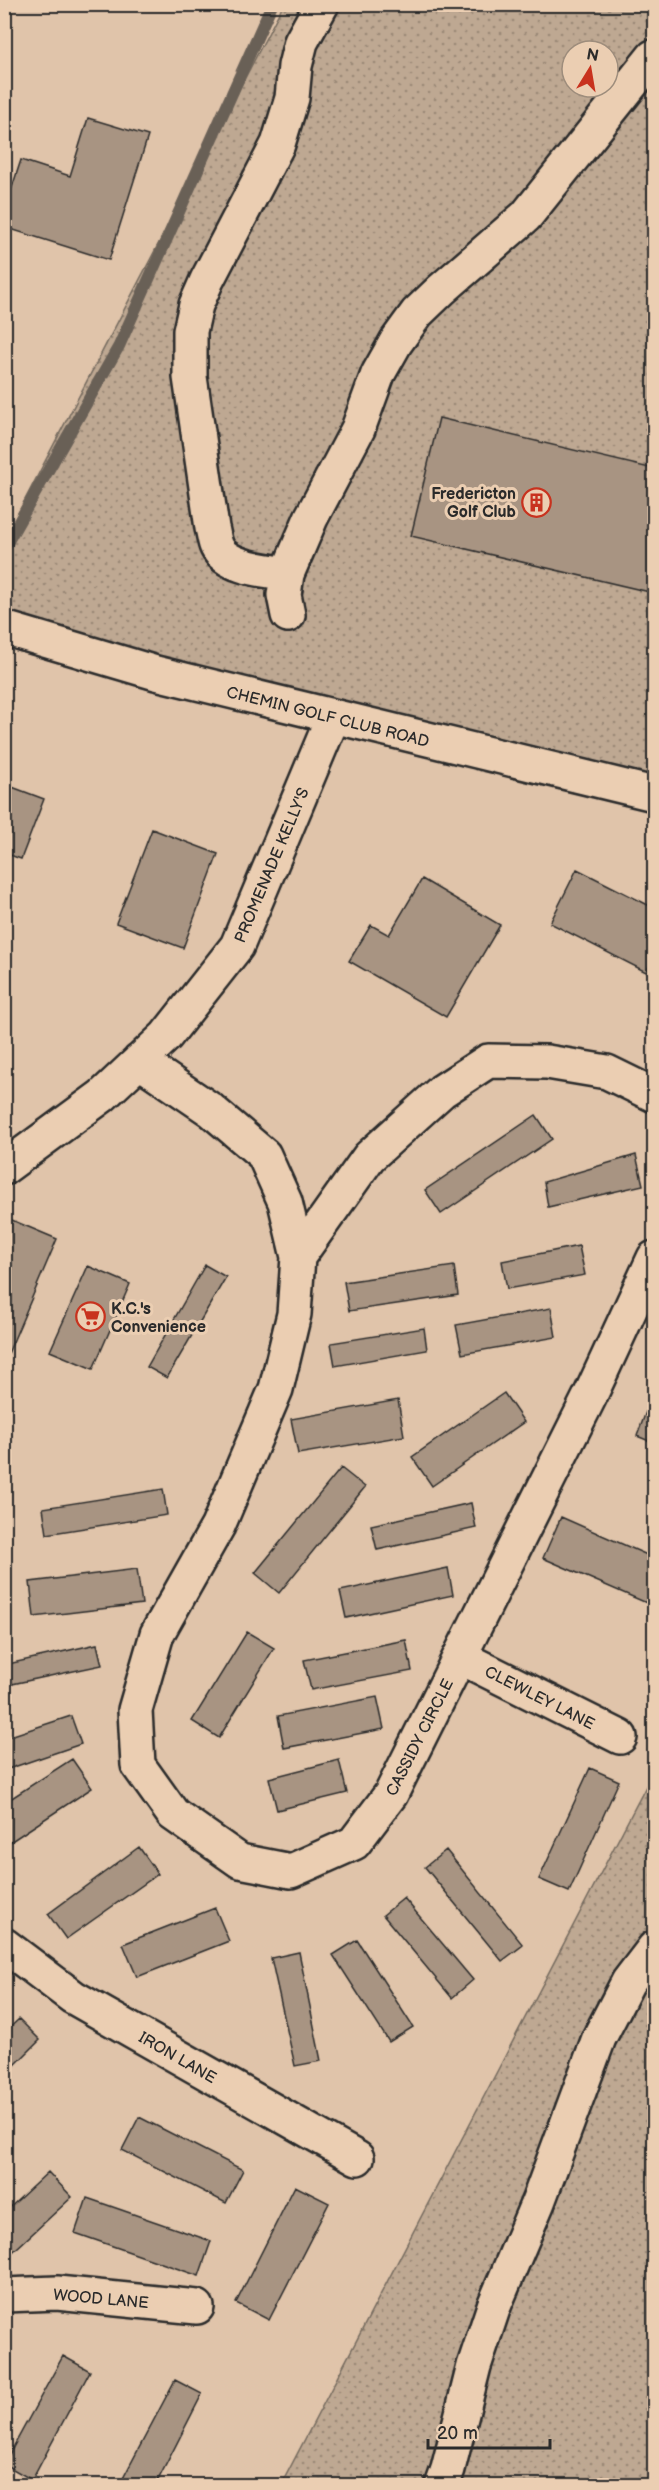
<svg xmlns="http://www.w3.org/2000/svg" width="659" height="2490" font-family="'Balsamiq Sans',sans-serif">
	<style>
		.grass { fill: url(#grass-dots); stroke: #746a5e; stroke-width: 1.5; fill-rule: evenodd }
		.lines { fill: none; stroke-linecap: round; stroke-linejoin: round }
		.stream { stroke: #696057; stroke-width: 12 }
		.building { fill: #a89482; stroke: #2b2b2b; stroke-width: 1.5 }
		.minor-casing { stroke: #2b2b2b; stroke-width: 38 }
		.minor { stroke: #ebceb2; stroke-width: 33 }
		.labels { text-anchor: middle; stroke-width: 6; stroke-linejoin: round; paint-order: stroke }
		.poi-label { font-size: 16px; font-weight: bold; fill: #2b2b2b; stroke: #ebceb2; text-anchor: end }
		.street-label { font-size: 16px; fill: #2b2b2b; stroke: #ebceb2 }
	</style>
	<defs>
		<pattern id="grass-dots" width="8" height="8" patternUnits="userSpaceOnUse" patternTransform="scale(1.5)"><rect width="8" height="8" fill="#bea892"/><path d="M2 2h.1M6 6h.1" fill="none" stroke="#9b8977" stroke-width="1.8" stroke-linecap="round"/></pattern>
	</defs>
	<rect width="100%" height="100%" fill="#e0c4aa"/>
	<filter id="ink" filterUnits="userSpaceOnUse"><feTurbulence type="fractalNoise" baseFrequency=".0167" numOctaves="2"/><feDisplacementMap in="SourceGraphic" scale="12" xChannelSelector="R" yChannelSelector="G"/><feConvolveMatrix kernelMatrix="1 2 1 2 8 2 1 2 1" color-interpolation-filters="sRGB"/></filter>
	<g filter="url(#ink)">
		<!-- grass -->
		<path class="grass" d="M283,5h371v789l-649,-166 -1,-88zM572,51h36v36h-36z
			M654,1771v714h-373z"/>
		<g class="lines">
			<!-- stream -->
			<path class="stream" d="M4,548l115,-202 153,-342"/>
		</g>
		<!-- building -->
		<path class="building" d="M88,118l60,18 -39,124 -105,-33v-15l17,-52 49,16z
			M439,418l215,51v124l-243,-57z
			M4,784l40,15 -23,60 -17,-6z
			M152,829l66,25 -35,94 -67,-25z
			M577,869l77,39v48l-8,16 -96,-49z
			M422,879l78,46 -54,92 -97,-56 22,-36 18,10z
			M536,1115l16,24 -111,75 -16,-24z
			M636,1155l7,30 -95,22 -4,-25z
			M7,1218l50,21 -53,124v-138z
			M579,1246l6,29 -78,14 -5,-28z
			M205,1265l21,12 -59,101 -20,-11z
			M88,1266l42,18 -37,85 -43,-18z
			M454,1266l4,29 -109,16 -5,-29z
			M551,1308l5,29 -94,17 -6,-29z
			M424,1328l3,22 -92,16 -4,-23z
			M504,1393l20,29 -92,64 -20,-29z
			M398,1400l6,36 -106,18 -7,-35z
			M647,1409l7,3v31l-17,-7z
			M341,1468l24,19 -86,106 -24,-20z
			M163,1489l4,26 -120,19 -4,-26z
			M471,1503l5,25 -99,22 -6,-25z
			M561,1517l93,41v34l-5,12 -106,-46z
			M448,1568l5,27 -107,23 -6,-27z
			M137,1569l5,35 -108,13 -4,-35z
			M247,1632l27,16 -55,90 -27,-17z
			M406,1640l6,31 -101,19 -7,-30z
			M97,1644l5,21 -90,19 -4,-20z
			M377,1697l7,32 -100,19 -6,-32z
			M71,1716l10,28 -73,25 -4,-10v-21z
			M72,1759l20,29 -88,58v-43z
			M339,1760l8,33 -70,17 -8,-32z
			M590,1768l29,13 -50,111 -30,-13z
			M139,1847l19,27 -92,65 -18,-25z
			M446,1850l77,95 -21,16 -77,-94z
			M404,1898l69,82 -21,18 -69,-83z
			M215,1908l14,33 -92,36 -14,-33z
			M357,1940l56,87 -24,15 -56,-87z
			M299,1952l22,109 -26,5 -24,-108z
			M19,2019l21,21 -36,36v-43z
			M139,2117l104,53 -17,33 -104,-53z
			M48,2172l24,25 -68,63v-47z
			M295,2186l34,17 -60,117 -33,-17z
			M87,2198l124,43 -12,35 -124,-43z
			M63,2356l27,15 -58,109 -28,-16z
			M175,2380l27,14 -47,92h-36z"/>
		<g class="lines">
			<defs>
				<path id="minor" d="M287,574c-21,-4 -60,-6 -70,-27 -3,-6 -3,-13 -5,-19l-22,-151v-46l6,-26 11,-25 71,-136 14,-46 3,-32 6,-24 21,-38
					M288,615l-4,-20 3,-21 24,-56 47,-89 20,-55 18,-32 21,-29 24,-23 85,-74 127,-159
					M4,628l152,45 498,121
					M139,1061l72,49 53,45 21,47 13,55
					M654,1095l-47,-23 -60,-10 -59,-1 -46,30 -73,66 -71,100 -4,57 -18,75 -58,137 -61,108 -22,76 3,55 35,49 67,47 51,10 63,-28 37,-49 199,-398 64,-138
					M4,1168l98,-72 64,-60 71,-90 96,-229
					M460,1657l160,80
					M4,1945l69,52 284,161
					M4,2295l53,-2 140,14
					M442,2486l6,-17 26,-103 20,-60 44,-104 61,-164 29,-56 26,-34"/>
			</defs>
			<!-- minor casing -->
			<use href="#minor" class="minor-casing"/>
			<!-- minor -->
			<use href="#minor" class="minor"/>
		</g>
	</g>
	<!-- icons -->
	<defs>
		<symbol id="building-ring" viewBox="-11 -11 22 22"><circle r="9.5" fill="#ebceb2" stroke="#c8321e" stroke-width="1.5"/><path d="M-4-6H4V6H1V3H-1V6H-4ZM-2.5-4.3h1.7v1.8h-1.7ZM.8-4.3h1.7v1.8H.8ZM-2.5-1h1.7V.8h-1.7ZM.8-1h1.7V.8H.8Z" fill="#c8321e"/></symbol>
		<symbol id="supermarket-ring" viewBox="-11 -11 22 22"><circle r="9.5" fill="#ebceb2" stroke="#c8321e" stroke-width="1.5"/><path d="M-6-5.5h2.5l.6 2H6L4.5 2H-2.5L-4.4-4H-6ZM-1.5 3.2a1.3 1.3 0 1 0 .1 0ZM3 3.2a1.3 1.3 0 1 0 .1 0Z" fill="#c8321e"/></symbol>
	</defs>
	<g fill-rule="evenodd">
		<use href="#building-ring" x="520" y="486" width="33" height="33"/>
		<use href="#supermarket-ring" x="74" y="1300" width="33" height="33"/>
	</g>
	<g class="labels">
		<!-- poi labels -->
		<g class="poi-label">
			<text x="516" y="499">Fredericton<tspan x="516" dy="18">Golf Club</tspan></text>
			<text x="111" y="1314" text-anchor="start">K.C.'s<tspan x="111" dy="18">Convenience</tspan></text>
		</g>
		<!-- street labels -->
		<g class="street-label">
			<text transform="translate(328 716) rotate(14)" y="6">CHEMIN GOLF CLUB ROAD</text>
			<text transform="translate(271 865) rotate(-67)" y="6">PROMENADE KELLY'S</text>
			<text transform="translate(540 1697) rotate(27)" y="6">CLEWLEY LANE</text>
			<text transform="translate(419 1737) rotate(-63)" y="6">CASSIDY CIRCLE</text>
			<text transform="translate(178 2057) rotate(30)" y="6">IRON LANE</text>
			<text transform="translate(101 2298) rotate(5)" y="6">WOOD LANE</text>
		</g>
	</g>
	<!-- margin -->
	<rect width="659" height="2490" fill="none" stroke="#ebceb2" stroke-width="24"/>
	<rect x="12" y="12" width="635" height="2466" fill="none" stroke="#2b2b2b" stroke-width="2" filter="url(#ink)"/>
	<!-- north arrow -->
	<g transform="translate(590 69) rotate(11)"><circle r="28" fill="#ebceb2" stroke="#9e8d7c" stroke-width="1.5"/>
	<path d="M0-4.5L10 22L0 15L-10 22Z" fill="#c8321e"/>
	<text y="-9" font-size="16" font-weight="bold" text-anchor="middle" fill="#2b2b2b">N</text>
	</g>
	<!-- scale -->
	<path d="M428 2439v9h122v-9" fill="none" stroke="#2b2b2b" stroke-width="3"/>
	<text x="437" y="2439" font-size="18" fill="#2b2b2b" stroke="#ebceb2" stroke-width="4.5" paint-order="stroke">20 m</text>
</svg>
